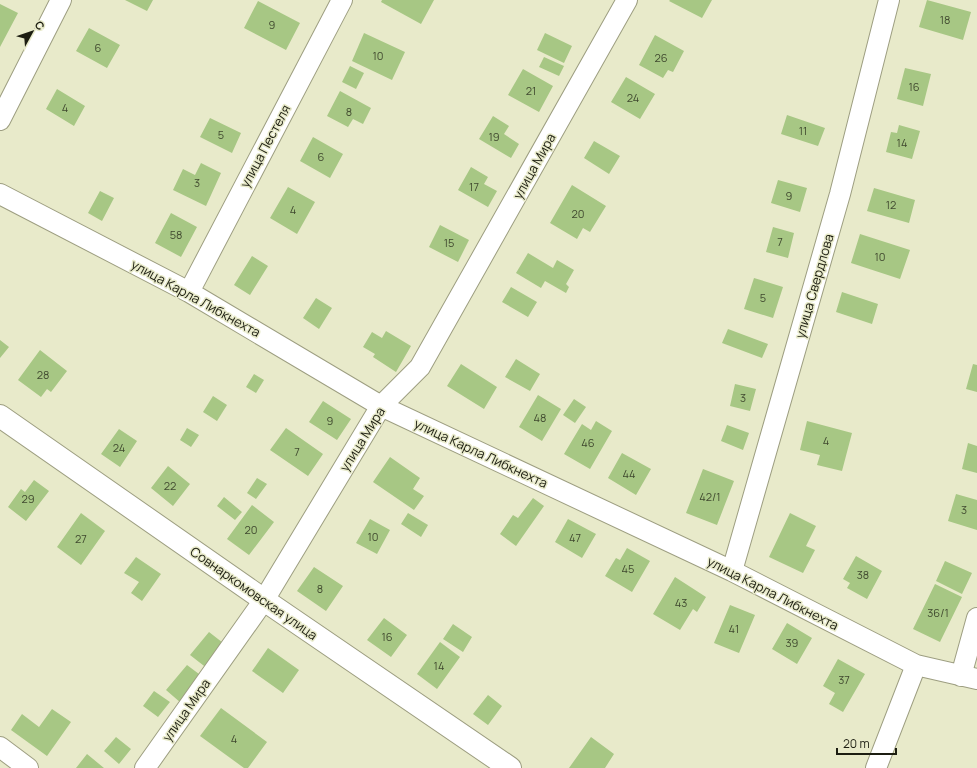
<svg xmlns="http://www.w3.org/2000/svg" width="977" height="768" font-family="Manrope,sans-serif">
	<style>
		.building { fill: #a7c784 }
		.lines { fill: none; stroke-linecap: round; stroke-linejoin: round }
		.minor-casing { stroke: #9d9e81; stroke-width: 22 }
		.tertiary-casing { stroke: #9d9e81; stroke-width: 24 }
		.minor { stroke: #fff; stroke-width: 20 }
		.tertiary { stroke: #fff; stroke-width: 22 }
		.labels { text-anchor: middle; stroke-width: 3; stroke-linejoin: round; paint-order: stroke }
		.number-label { font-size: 11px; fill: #3f482e }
		.street-label { font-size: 13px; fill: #1c1d11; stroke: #e8eaca }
	</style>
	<rect width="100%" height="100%" fill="#e8eaca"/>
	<!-- building -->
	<path class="building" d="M125,0h28l-6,11z
		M382,0h52l-13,24 -40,-22z
		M670,0h42l-10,18 -33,-17z
		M927,0l44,12 -8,28 -44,-13z
		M258,1l42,22 -14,27 -42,-22z
		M0,4l18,9 -18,34z
		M89,28l31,17 -13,23 -31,-17z
		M364,33l41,19 -13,28 -40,-19z
		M545,33l27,13 -8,17 -27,-13z
		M655,35l29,16 -11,21 -5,-2 -5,8 -24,-13z
		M544,57l20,9 -5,10 -20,-9z
		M350,66l14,7 -8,16 -14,-7z
		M905,68l26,6 -8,32 -26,-7z
		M523,69l30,17 -14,26 -31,-17z
		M626,77l29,17 -15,25 -29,-17z
		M57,89l28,17 -11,20 -28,-17z
		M340,91l31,17 -8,16 -10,-5 -5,8 -21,-11z
		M787,115l38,13 -7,18 -37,-12z
		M493,116l16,10 -5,8 15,10 -8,14 -32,-19z
		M210,118l31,15 -9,20 -32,-16z
		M899,125l21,6 -8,28 -26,-7 5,-20 6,1z
		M313,137l30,17 -13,24 -30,-17z
		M594,141l26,15 -11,18 -25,-16z
		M201,163l20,10 -15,33 -33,-16 10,-21 12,6z
		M471,167l17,10 -4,7 13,7 -9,16 -30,-17z
		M778,180l29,8 -7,24 -29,-9z
		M572,185l34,21 -16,26 -7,-4 -6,11 -27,-16z
		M288,187l27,15 -18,32 -27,-16z
		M874,188l41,12 -6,23 -42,-12z
		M100,191l14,7 -12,23 -14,-8z
		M171,213l26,14 -16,30 -26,-14z
		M440,225l29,15 -11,22 -29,-15z
		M773,227l21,6 -6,25 -22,-6z
		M860,234l50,16 -10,29 -49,-16z
		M528,253l25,15 4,-8 17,10 -8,14 3,3 -3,6 -21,-12 -4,7 -25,-15z
		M252,256l16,10 -18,29 -16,-10z
		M754,278l29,9 -10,31 -29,-9z
		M511,287l26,15 -9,15 -26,-15z
		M842,292l36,12 -6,20 -36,-12z
		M316,298l16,10 -13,21 -16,-11z
		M728,329l40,15 -6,14 -40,-15z
		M386,331l25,15 -15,26 -23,-15 2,-3 -12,-7 9,-15 10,6z
		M0,340l9,7 -9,11z
		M40,350l27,21 -16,21 -4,-3 -6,8 -23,-17z
		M516,359l24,15 -10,17 -25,-14z
		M461,364l36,23 -13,22 -37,-23z
		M973,364l4,1v27l-11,-3z
		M254,374l10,6 -8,13 -10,-6z
		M735,384l21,5 -6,22 -20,-5z
		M538,395l23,14 -19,32 -23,-14z
		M213,396l14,9 -10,16 -14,-9z
		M574,399l12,8 -11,16 -12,-8z
		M323,401l28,18 -14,21 -28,-18z
		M596,421l16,10 -22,38 -26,-15 18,-30 9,6z
		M807,421l45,12 -10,38 -25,-6 3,-10 -20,-5z
		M727,425l22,8 -6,17 -22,-9z
		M187,428l12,7 -8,12 -11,-7z
		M286,428l37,26 -15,22 -38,-26z
		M119,429l18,12 -17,26 -19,-13z
		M968,443l9,3v27l-15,-4z
		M622,453l29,16 -15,26 -28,-17z
		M390,457l30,21 -7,11 11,7 -10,14 -41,-28z
		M168,466l22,18 -17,22 -22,-18z
		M703,469l31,12 -17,44 -31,-12z
		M257,478l10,6 -11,15 -9,-6z
		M34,480l15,11 -23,30 -18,-14 13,-18 4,3z
		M956,494l21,6v30l-29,-9z
		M224,497l18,15 -7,8 -18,-14z
		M533,498l11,8 -28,40 -16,-12 13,-19 5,3z
		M252,505l22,17 -25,33 -22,-16z
		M81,513l24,18 -24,34 -24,-18z
		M408,513l20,12 -7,12 -20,-13z
		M790,513l26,13 -10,20 9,4 -12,23 -34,-16z
		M370,519l20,11 -13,24 -21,-11z
		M568,519l28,15 -14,24 -27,-16z
		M627,548l23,13 -18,31 -27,-16 11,-18 4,2z
		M856,556l26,15 -15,28 -20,-11 3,-5 -7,-4z
		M136,557l25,17 -19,27 -11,-8 8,-11 -15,-9z
		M945,561l27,12 -10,21 -26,-13z
		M314,567l29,19 -17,25 -29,-20z
		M675,577l31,20 -9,15 -4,-3 -13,21 -27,-16z
		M935,584l27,13 -22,45 -27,-13z
		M730,605l25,10 -16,38 -25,-10z
		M384,618l23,17 -16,22 -24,-17z
		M787,623l25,15 -15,26 -25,-15z
		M453,624l19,13 -9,15 -20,-13z
		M209,632l18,14 -19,23 -18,-14z
		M440,642l20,15 -23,32 -20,-15z
		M268,648l31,22 -16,23 -31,-22z
		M838,659l27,15 -22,38 -14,-8 6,-11 -12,-7z
		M187,665l16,12 -22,26 -15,-13z
		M154,691l16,11 -12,15 -15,-11z
		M488,695l14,11 -14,19 -15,-11z
		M221,708l46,34 -19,26h-4l-44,-32z
		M52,709l19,13 -24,34 -36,-26 11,-16 17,13z
		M116,737l15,12 -12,15 -15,-13z
		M591,737l23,17 -9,14h-36z
		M87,754l17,14h-28z"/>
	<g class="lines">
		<defs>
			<path id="minor" d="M0,120l61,-120
				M0,194l189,98 192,114 351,165 184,94 61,14
				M189,292l153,-292
				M732,571l108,-377 49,-194
				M961,676l16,-58
				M0,747l28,21
				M145,768l119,-168 117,-194 39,-39 207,-367
				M876,768l40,-103"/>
			<path id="tertiary" d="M0,416l264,184 246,168"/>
		</defs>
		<!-- minor casing -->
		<use href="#minor" class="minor-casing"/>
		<!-- tertiary casing -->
		<use href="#tertiary" class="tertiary-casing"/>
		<!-- minor -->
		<use href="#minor" class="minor"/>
		<!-- tertiary -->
		<use href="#tertiary" class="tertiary"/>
	</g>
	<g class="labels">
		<!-- number labels -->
		<g class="number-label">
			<text x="945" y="24">18</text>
			<text x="272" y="29">9</text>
			<text x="98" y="52">6</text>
			<text x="378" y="60">10</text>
			<text x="661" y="62">26</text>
			<text x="914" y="91">16</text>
			<text x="531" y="95">21</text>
			<text x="633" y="102">24</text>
			<text x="65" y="112">4</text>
			<text x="349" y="116">8</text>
			<text x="803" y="135">11</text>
			<text x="221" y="139">5</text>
			<text x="494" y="141">19</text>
			<text x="902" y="147">14</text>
			<text x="321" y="161">6</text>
			<text x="197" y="187">3</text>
			<text x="474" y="191">17</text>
			<text x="789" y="200">9</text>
			<text x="891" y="209">12</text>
			<text x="293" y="214">4</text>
			<text x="578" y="218">20</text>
			<text x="176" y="239">58</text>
			<text x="780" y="246">7</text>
			<text x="449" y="247">15</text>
			<text x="880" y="261">10</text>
			<text x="763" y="302">5</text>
			<text x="43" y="379">28</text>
			<text x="743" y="402">3</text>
			<text x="540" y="422">48</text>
			<text x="330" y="425">9</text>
			<text x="826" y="445">4</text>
			<text x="588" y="447">46</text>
			<text x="119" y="452">24</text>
			<text x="297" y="456">7</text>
			<text x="629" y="478">44</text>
			<text x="170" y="490">22</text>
			<text x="710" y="501">42/1</text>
			<text x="28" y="503">29</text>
			<text x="964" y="514">3</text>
			<text x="251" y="534">20</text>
			<text x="373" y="541">10</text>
			<text x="575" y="542">47</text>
			<text x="81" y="543">27</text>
			<text x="628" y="573">45</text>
			<text x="863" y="579">38</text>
			<text x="320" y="593">8</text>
			<text x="681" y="607">43</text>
			<text x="938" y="617">36/1</text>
			<text x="734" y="633">41</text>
			<text x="387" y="641">16</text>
			<text x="792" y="647">39</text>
			<text x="439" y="670">14</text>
			<text x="844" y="684">37</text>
			<text x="234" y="743">4</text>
		</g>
		<!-- street labels -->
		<g class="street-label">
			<text transform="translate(265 146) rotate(-62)" y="5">улица Пестеля</text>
			<text transform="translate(534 166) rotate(-61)" y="5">улица Мира</text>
			<text transform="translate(814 286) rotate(-74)" y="5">улица Свердлова</text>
			<text transform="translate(196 298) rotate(29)" y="5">улица Карла Либкнехта</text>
			<text transform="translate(362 439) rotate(-58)" y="5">улица Мира</text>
			<text transform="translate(481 453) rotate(25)" y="5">улица Карла Либкнехта</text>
			<text transform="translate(254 593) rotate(35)" y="5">Совнаркомовская улица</text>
			<text transform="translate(773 593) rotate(27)" y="5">улица Карла Либкнехта</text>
			<text transform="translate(186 710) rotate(-55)" y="5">улица Мира</text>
		</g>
	</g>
	<!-- north arrow -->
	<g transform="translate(32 32) rotate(50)" stroke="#e8eaca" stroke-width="3" paint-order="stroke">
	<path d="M0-3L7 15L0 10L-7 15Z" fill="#1c1d11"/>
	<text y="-6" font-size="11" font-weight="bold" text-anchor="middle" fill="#1c1d11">С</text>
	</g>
	<!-- scale -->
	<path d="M837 748v6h59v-6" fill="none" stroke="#1c1d11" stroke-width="2"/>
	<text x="843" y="748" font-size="12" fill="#1c1d11" stroke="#e8eaca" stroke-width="3" paint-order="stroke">20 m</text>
</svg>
